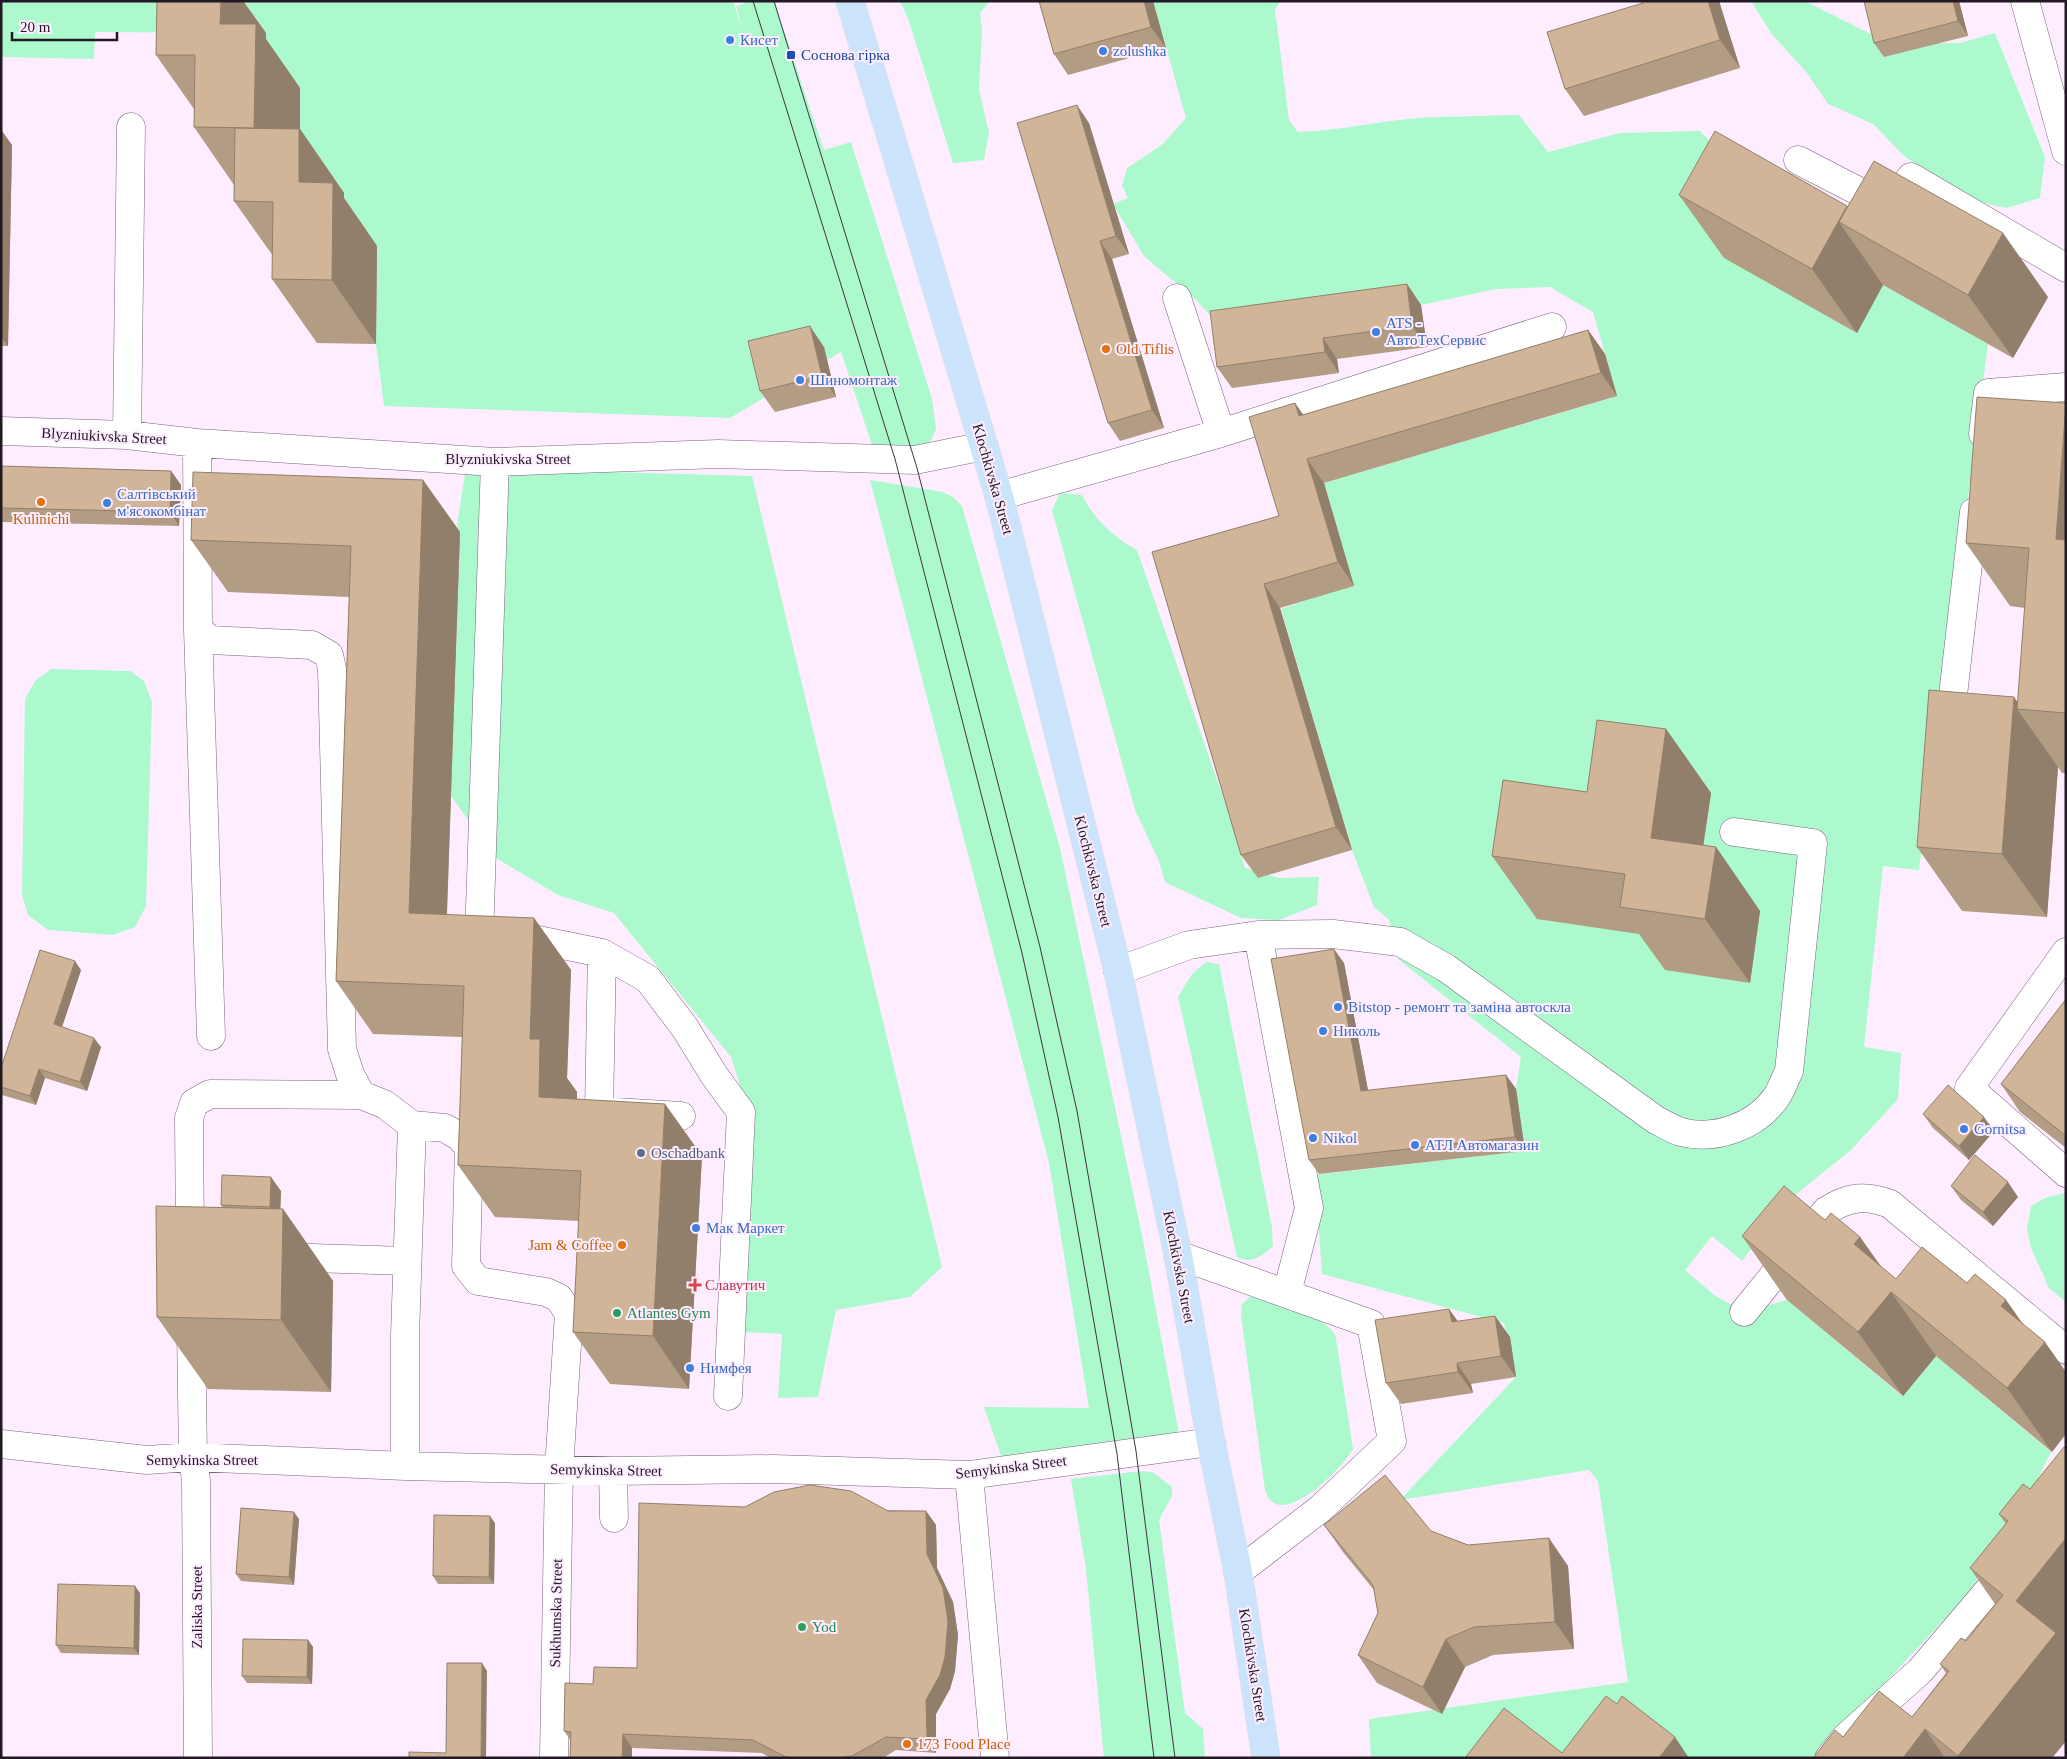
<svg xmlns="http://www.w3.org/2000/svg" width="2067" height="1759" font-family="Georgia,serif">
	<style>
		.green { fill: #acf9cd }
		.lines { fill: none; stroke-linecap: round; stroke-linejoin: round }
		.minor-casing { stroke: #7a627d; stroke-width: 29 }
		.major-casing { stroke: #e0dfe0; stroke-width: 29 }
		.minor { stroke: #fff; stroke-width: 28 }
		.major { stroke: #cce3fc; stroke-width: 28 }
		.tram { stroke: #3d333f; stroke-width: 1 }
		.wall { fill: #b39c84 }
		.shaded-wall { fill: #927f6b }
		.building { fill: #d0b599; stroke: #927f6b }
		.shop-dot { fill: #3f7fe0; stroke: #fdedff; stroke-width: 2 }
		.transit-dot { fill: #1a4fb4; stroke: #fdedff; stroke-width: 2 }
		.food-dot { fill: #e8710a; stroke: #fdedff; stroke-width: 2 }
		.service-dot { fill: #5c6f8a; stroke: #fdedff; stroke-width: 2 }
		.health-dot { fill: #e0444e; stroke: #fdedff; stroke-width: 2 }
		.leisure-dot { fill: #2e9e5b; stroke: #fdedff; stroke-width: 2 }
		.labels { text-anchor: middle; stroke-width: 4; stroke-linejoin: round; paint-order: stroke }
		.shop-label { font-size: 15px; fill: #366cbe; stroke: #fdedff; text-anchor: start }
		.transit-label { font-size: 15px; fill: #164399; stroke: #fdedff; text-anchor: start }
		.food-label { font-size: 15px; fill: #c56008; stroke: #fdedff; text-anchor: start }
		.street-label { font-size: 15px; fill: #221924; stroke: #fdedff }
		.service-label { font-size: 15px; fill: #4e5e75; stroke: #fdedff; text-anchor: start }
		.health-label { font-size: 15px; fill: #be3a42; stroke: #fdedff; text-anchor: start }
		.leisure-label { font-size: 15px; fill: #27864d; stroke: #fdedff; text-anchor: start }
	</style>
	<rect width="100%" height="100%" fill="#fdedff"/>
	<!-- green -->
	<path class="green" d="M1,1h732l10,32 -7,-27 15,-5h23l50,149 27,-8 81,257 4,30 -5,11 -10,8 -40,2 -9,-5 -31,-93 -111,66 -346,-12 -8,-62 1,-97 -78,-55 1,-104h-35l1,-55 -171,-1 -1,27 -93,-2z
		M900,1h90l-10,12 2,18 -3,58 10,44 -5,27 -31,3 -44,-142z
		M1153,1h128l-6,8 14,111 9,12c40,-1 80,-11 121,-14 33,-2 67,-2 100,-3l29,37 72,-19 80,-2 59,64 124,90 105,59 -69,526 -36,-4 -19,181 37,6 -3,46 -47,51 -62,50 -47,61 -30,-25 -27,34 29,25 30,17 43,-12 115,96 34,-40 115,96 -34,70 -50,73 -85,91 -59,72h-452l-2,-39 259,-37 -30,-201 -9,-11 -189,30 116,-123 -12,-54 -182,-49 -7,-99 207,-24 -6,-62 5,-32 -123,-98 -9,-39 -15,-13 -22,-57 -71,-241 32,-11 26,-64 -15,-51 287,-85 3,-13 -21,-73 -43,-25 -54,2 -75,16 -196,27 -28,-31 -53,-45 -31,-52 15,-6 -6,-13 5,-17 36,-24 23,-26z
		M1751,1h54l84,42h71l35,-10 50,124 -5,41 -34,10 -40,-9 -62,-43 -31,-32 -45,-20 -21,-31 -36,-40z
		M466,468l286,8 190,791 -32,30 -74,13 -18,87 -40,1 4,-64 -38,-2 4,-221 -17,-54 -117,-144 -56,-18 -62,-37 -45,-62 6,-170 -1,-94z
		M870,480l73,12 10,5 9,9 98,342 83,392 38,205 -175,25 -22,-63 105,1 -40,-245z
		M1060,493l22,2c12,24 31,42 55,55l94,270 14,48 34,10 40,-1 -2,28 -38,15 -38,-2 -76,-36 -6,-21 -24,-51 -83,-300z
		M51,669l79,2 14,10 8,21 -6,204 -11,21 -22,8 -65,-5 -20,-15 -6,-20 3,-196 10,-18z
		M1206,962l13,2 53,263 1,19c-13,11 -19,18 -36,11l-59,-260 14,-23z
		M2066,1193v109l-17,-14 -18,-40 -4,-19 4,-23 16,-9z
		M1250,1297c21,3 72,18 84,36 2,3 2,8 3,12l16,104c-11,20 -75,85 -88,41l-24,-175 1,-11z
		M1142,1471l12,2 18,14v9l-13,24 26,193 18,16 2,29h-101l-18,-189 -15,-90z"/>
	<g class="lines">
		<defs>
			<path id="minor" d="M2025,1l41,150
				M1798,160l91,47 22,-30 155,91
				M1,431l126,4 70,8 298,19 223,-8 197,6 69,-14
				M1221,433l331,-106
				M1983,434l5,-41 78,-6
				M127,435l4,-308
				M197,443l1,186 12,11 102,5 17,10 3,14 10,380 8,25 11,21 23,9 28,21 33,3 15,9 9,11 -3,118 12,15 68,11 13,6 10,16 -10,155 -5,289
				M495,462l-16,476 59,2 64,13 46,26 37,49 29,47 27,37 -13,284
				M999,496l222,-63 -44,-135
				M198,629l13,407
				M1949,730l25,-218
				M1258,935l51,273 -22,85
				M2066,952l-97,136 97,85
				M602,953l-3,158 82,5
				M1118,971l71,-26 69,-10 75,-1 67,8 46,26 210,152c8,4 16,9 25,12 35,9 76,-6 96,-36 5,-8 8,-17 12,-25l24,-228 -79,-11
				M190,1244l-1,-126 5,-15 16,-9 151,1
				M1178,1255l193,69 21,117 -72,68 -82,63
				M280,1257l127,4
				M1744,1312l82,-101c22,-14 39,-17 64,-7l176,146
				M191,1329l2,128 3,24 2,277
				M1,1444l146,16 46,-3 212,9 208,5 160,-2 196,6 242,-33
				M405,1466v-130l7,-211
				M613,1471l1,47
				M969,1475l26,283
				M1829,1758l17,-21 74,-66 91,-107"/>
			<path id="major" d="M850,1l149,495 119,475 60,284 33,187 27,130 28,186"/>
		</defs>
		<!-- minor casing -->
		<use href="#minor" class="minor-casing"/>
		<!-- major casing -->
		<use href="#major" class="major-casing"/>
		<!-- minor -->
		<use href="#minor" class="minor"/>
		<!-- major -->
		<use href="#major" class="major"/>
		<!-- tram -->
		<path class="tram" d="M753,1l142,458 127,494 36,164 59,337 37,304
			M774,1l143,467 123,479 37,164 59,340 39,307"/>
	</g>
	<!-- wall -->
	<path class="wall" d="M157,1h86l23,32v6l34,49v41l44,64v5l33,48 -1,98 -59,-1 -45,-64 1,-23 -39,-55v-16l-40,-58v-18l-38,-54z
		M1039,1h114l13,47 -98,27 -14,-21z
		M1642,1h77l21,67 -156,48 -19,-27 78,-86z
		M1959,1l9,35 -84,21 -10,-14z
		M1089,123l40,131 -17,5 52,169 -44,13 -12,-18z
		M1,131l11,14 -4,201h-7z
		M1679,195l168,11 201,91 -35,61 -130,-73 -26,48 -133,-75z
		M1407,284l14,21 6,42 -90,12 2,14 -107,15 -15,-21z
		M1588,330l17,24 12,42 -293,87 30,103 -74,22 72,242 -94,28 -17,-23 -89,-303 127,-36 16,-113 8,12z
		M824,347l12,50 -61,15 -15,-21z
		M2066,403v370h-4l-4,-6 -11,150 -85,-6 -45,-64 101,-145 7,-94 -15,-2 -44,-63z
		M1,466l170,5 10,14 -2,41 -178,-4z
		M423,480l37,52 -13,383 87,3 37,52 -4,108 10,14v7l88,5 37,52 -13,233 -79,-5 -37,-52 6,-111 -84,-4 -37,-52 4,-128 -89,-3 -37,-53 13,-384 -121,-5 -37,-52z
		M1666,729l45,64 -8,52 13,2 44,64 -10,72 -85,-13 -26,-36 -102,-15 -45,-63 95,-64z
		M1344,963l24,128 138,-16 10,14 9,62 -206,23 -10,-14z
		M81,970l-19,57 39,20 -14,44 -42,-13 -9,27 -34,-10 -1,-27z
		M2066,999v149l-46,-36 -19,-28z
		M1923,1114l71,17 -25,29 -36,-32z
		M1951,1186l67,11 -25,29 -32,-26z
		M281,1191l-1,18h3l50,72 -2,111 -123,-3 -51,-72 66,-109 -2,-3z
		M1825,1220l35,17 20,29 16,13 71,4 39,17 17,25 29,127 -116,-96 -33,40 -116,-96 -45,-64z
		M1449,1309l9,13 37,-6 15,21 6,40 -45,7 2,9 -72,11 -15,-21z
		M2066,1449v292l-14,17h-239l30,-21 69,-20 34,-44 -6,-9 26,-23 29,-37 -25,-36 36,-44 -7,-10 31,-25z
		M745,1507l181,4 10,14 1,43 16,34 5,33 -3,36 -5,18 -14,25v39l-40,-3 -13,8h-113l-8,-5 -130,-5 -61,-7 -7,-10 29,-47 44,-16z
		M299,1519l-5,66 -53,-4 -5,-7z
		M495,1523l-1,61h-56l-5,-8z
		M1324,1525l107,6 37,14 100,21 6,83 -81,6 -28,12 -23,47 -65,-31 -19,-28 20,-42 -4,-23 -31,-38z
		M140,1593l-1,62 -78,-2 -5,-8z
		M308,1640l5,7 -1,37 -65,-1 -5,-7z"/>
	<!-- shaded-wall -->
	<path class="shaded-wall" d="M221,1h22l23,32v6l34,49v41l44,64v5l33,48 -1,98 -44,-64 -78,-152 -34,-104z
		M1144,1h9l13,47 -15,-21z
		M1708,1h11l21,67 -20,-28z
		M1953,1h6l9,35 -10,-15z
		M1077,105l12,18 40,131 -13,-18z
		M2,131l10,14 -4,201 -7,-9z
		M1847,206l-8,16 44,63 -26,48 -45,-64z
		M2003,233l45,64 -35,61 -45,-63z
		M1100,241l12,18 52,169 -12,-18z
		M1407,284l14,21 6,42 -15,-21z
		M810,326l14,21 12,50 -14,-21z
		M1588,330l17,24 12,42 -16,-23z
		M1323,338l14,21 2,14 -14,-21z
		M1295,403l17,24 -13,-11z
		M2066,411v142l-10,-14z
		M1307,459l17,24 30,103 -16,-24z
		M171,471l10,14 -2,41 -9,-14z
		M423,480l37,52 -15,434 -36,-53z
		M1264,584l16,24 72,242 -16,-23z
		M2014,697l9,13 -6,-1 41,58 -11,150 -45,-63z
		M1666,729l45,64 -16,109 -44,-64z
		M1716,847l44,64 -10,72 -45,-64z
		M534,918l37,52 -4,108 10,14 -2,57 -36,-52 -9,-58z
		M1334,949l10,14 27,143 -10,-15z
		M75,961l6,9 -21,63 -6,-9z
		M94,1038l7,9 -14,44 -7,-9z
		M39,1069l6,9 -9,27 -6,-9z
		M1506,1075l10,14 9,62 -10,-14z
		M665,1104l37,52 -13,233 -36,-53z
		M1984,1117l10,14 -25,29 -10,-14z
		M271,1177l10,14 -1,31 -10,-15z
		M2008,1182l10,15 -25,29 -10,-14z
		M283,1209l50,72 -2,111 -50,-72z
		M1860,1237l45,63 -14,-8 45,64 -33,40 -45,-64 -4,-88z
		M2006,1300l34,48 5,-6 21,30v62l-14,18 -45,-64 -6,-82z
		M1449,1309l15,21 -12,-8z
		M1495,1316l15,21 6,40 -15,-21z
		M1457,1363l14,21 2,9 -15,-21z
		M926,1511l10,14 1,43 16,34 5,33 -3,36 -5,18 -14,25v39l-9,-14 -1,-39 1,-146z
		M294,1512l5,7 -5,66 -5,-8z
		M490,1516l5,7 -1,61 -5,-7z
		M1549,1538l19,28 6,83 -19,-27z
		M2066,1538v203l-14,17h-92l-2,-2 58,-155z
		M135,1586l5,7 -1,62 -5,-7z
		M1446,1639l19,28 -23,47 -19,-27z
		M308,1640l5,7 -1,37 -5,-7z
		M482,1663l5,8 -1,87h-5z
		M1925,1729l20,29h-42z
		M623,1734l9,14v10h-10z
		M1675,1737l14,21h-30z"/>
	<!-- building -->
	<path class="building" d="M157,1h64l-1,23h36l-2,104 -60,-1 1,-72h-39z
		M1039,1h105l7,26 -97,27z
		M1642,1h66l12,39 -155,49 -18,-57 96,-29z
		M1864,1h89l5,20 -84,22z
		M1077,105l39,131 -16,5 52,169 -44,13 -91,-300z
		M235,128l64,1v53l34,1 -1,97 -60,-1 1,-77 -39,-1z
		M1715,131l132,75 -35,63 -133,-74z
		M1874,161l129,72 -35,62 -129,-73z
		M1407,284l5,42 -89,12 2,14 -108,15 -7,-56z
		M810,326l12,50 -62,15 -12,-50z
		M1588,330l13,43 -294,86 31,103 -74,22 72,243 -95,28 -89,-303 127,-36 -30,-99 46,-14 4,13z
		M1977,397l89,6 -10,136 10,1v173l-49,-4 12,-161 -63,-5z
		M1,466l170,5 -1,41 -169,-4z
		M193,472l230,8 -14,433 125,5 -4,121h10l-1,58 126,7 -12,232 -80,-4 8,-161 -123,-6 6,-179 -128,-5 15,-435 -160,-6z
		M1929,690l85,7 -12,157 -85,-7z
		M1597,720l69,9 -15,109 65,9 -11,72 -85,-12 5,-33 -133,-18 11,-76 84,12z
		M1334,949l27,142 145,-16 9,62 -206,23 -38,-201z
		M40,950l35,11 -21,63 40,14 -14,44 -41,-13 -9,27 -29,-9v-19z
		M2066,999v137l-65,-52z
		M1948,1085l36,32 -25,29 -36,-32z
		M1975,1155l33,27 -25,30 -32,-26z
		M222,1175l49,2 -1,30 -49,-2z
		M1784,1186l41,34 6,-7 29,24 -6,7 42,35 26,-32 45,36 8,-9 31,26 -5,6 44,36 -38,46 -116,-96 -33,40 -116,-96z
		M156,1206l127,3 -2,111 -124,-3z
		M1449,1309l3,13 43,-6 6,40 -44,7 1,9 -72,11 -11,-63z
		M2064,1447l2,2v89l-50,63 40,32 -98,123 -33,-27 -22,29h-90l22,-28 8,7 36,-46 33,26 37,-46 -9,-7 21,-26 5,3 37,-46 -33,-27 38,-47 -9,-7 24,-30 7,5z
		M1385,1475l46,56 37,14 81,-7 6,84 -81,5 -28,12 -23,48 -65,-32 20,-42 -5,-28 -49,-60z
		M810,1485l41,6 37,20h38l1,43 16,34 5,33 -3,36 -5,18 -14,25 1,39 -41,-2 -34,19 -16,2h-45l-7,-2 -31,-16 -130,-6 -1,24h-52l1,-26 -7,-1 1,-48 28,1 1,-17 43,1 2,-165 106,4 29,-15z
		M241,1508l53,4 -5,65 -53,-3z
		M434,1515l56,1 -1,61 -56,-1z
		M58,1584l77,2 -1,62 -78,-3z
		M243,1639l65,1 -1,37 -65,-1z
		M447,1663h35l-1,95h-72v-6l37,1z
		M1606,1696l11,8 5,-8 53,41 -16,21h-194l39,-50 58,45z"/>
	<!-- markers -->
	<g class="shop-dot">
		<circle cx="730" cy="40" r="5"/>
		<circle cx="1103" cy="51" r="5"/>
		<circle cx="1376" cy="332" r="5"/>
		<circle cx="800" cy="380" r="5"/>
		<circle cx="107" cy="503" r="5"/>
		<circle cx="1338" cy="1007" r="5"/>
		<circle cx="1323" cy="1031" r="5"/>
		<circle cx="1964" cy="1129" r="5"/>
		<circle cx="1313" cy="1138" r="5"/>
		<circle cx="1415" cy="1145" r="5"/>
		<circle cx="696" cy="1228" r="5"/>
		<circle cx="690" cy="1368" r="5"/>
	</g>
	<rect class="transit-dot" x="786" y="50" width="10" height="10" rx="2.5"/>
	<g class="food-dot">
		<circle cx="1106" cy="349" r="5"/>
		<circle cx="41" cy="502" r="5"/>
		<circle cx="622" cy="1245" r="5"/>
		<circle cx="907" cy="1744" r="5"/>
	</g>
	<circle class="service-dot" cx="641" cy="1153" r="5"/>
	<path class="health-dot" d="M692.5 1277.5h5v5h5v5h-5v5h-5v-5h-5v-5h5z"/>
	<g class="leisure-dot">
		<circle cx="617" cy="1313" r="5"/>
		<circle cx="802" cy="1627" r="5"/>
	</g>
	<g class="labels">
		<!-- shop labels -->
		<g class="shop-label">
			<text x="740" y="45">Кисет</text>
			<text x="1113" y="56">zolushka</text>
			<text x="1386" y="328">ATS -<tspan x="1386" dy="17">АвтоТехСервис</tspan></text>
			<text x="810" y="385">Шиномонтаж</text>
			<text x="117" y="499">Салтівський<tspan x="117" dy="17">м'ясокомбінат</tspan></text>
			<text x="1348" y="1012">Bitstop - ремонт та заміна автоскла</text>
			<text x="1333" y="1036">Николь</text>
			<text x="1974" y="1134">Gornitsa</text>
			<text x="1323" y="1143">Nikol</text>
			<text x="1425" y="1150">АТЛ Автомагазин</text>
			<text x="706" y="1233">Мак Маркет</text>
			<text x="700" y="1373">Нимфея</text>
		</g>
		<!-- transit labels -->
		<g class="transit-label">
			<text x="801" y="60">Соснова гірка</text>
		</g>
		<!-- food labels -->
		<g class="food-label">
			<text x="1116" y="354">Old Tiflis</text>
			<text x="41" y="524" text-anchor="middle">Kulinichi</text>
			<text x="612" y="1250" text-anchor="end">Jam &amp; Coffee</text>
			<text x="917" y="1749">173 Food Place</text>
		</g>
		<!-- street labels -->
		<g class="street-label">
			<text transform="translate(104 436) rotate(3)" y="5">Blyzniukivska Street</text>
			<text x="508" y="464">Blyzniukivska Street</text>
			<text transform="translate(993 479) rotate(74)" y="5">Klochkivska Street</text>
			<text transform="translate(1093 871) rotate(76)" y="5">Klochkivska Street</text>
			<text transform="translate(1179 1267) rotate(79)" y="5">Klochkivska Street</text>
			<text x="202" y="1465">Semykinska Street</text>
			<text transform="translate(1011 1467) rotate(-7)" y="5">Semykinska Street</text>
			<text transform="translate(606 1470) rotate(1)" y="5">Semykinska Street</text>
			<text transform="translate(197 1607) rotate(-90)" y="5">Zaliska Street</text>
			<text transform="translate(556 1613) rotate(-89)" y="5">Sukhumska Street</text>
			<text transform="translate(1253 1665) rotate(81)" y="5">Klochkivska Street</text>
		</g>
		<!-- service labels -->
		<g class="service-label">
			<text x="651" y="1158">Oschadbank</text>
		</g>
		<!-- health labels -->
		<g class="health-label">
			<text x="705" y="1290">Славутич</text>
		</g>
		<!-- leisure labels -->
		<g class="leisure-label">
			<text x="627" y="1318">Atlantes Gym</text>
			<text x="812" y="1632">Yod</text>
		</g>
	</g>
	<!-- border -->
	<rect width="2067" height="1759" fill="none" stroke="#221924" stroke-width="5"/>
	<!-- scale -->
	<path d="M12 32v8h105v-8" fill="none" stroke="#221924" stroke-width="2.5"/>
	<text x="20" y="32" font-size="15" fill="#221924" stroke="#fdedff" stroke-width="4" paint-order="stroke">20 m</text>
</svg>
